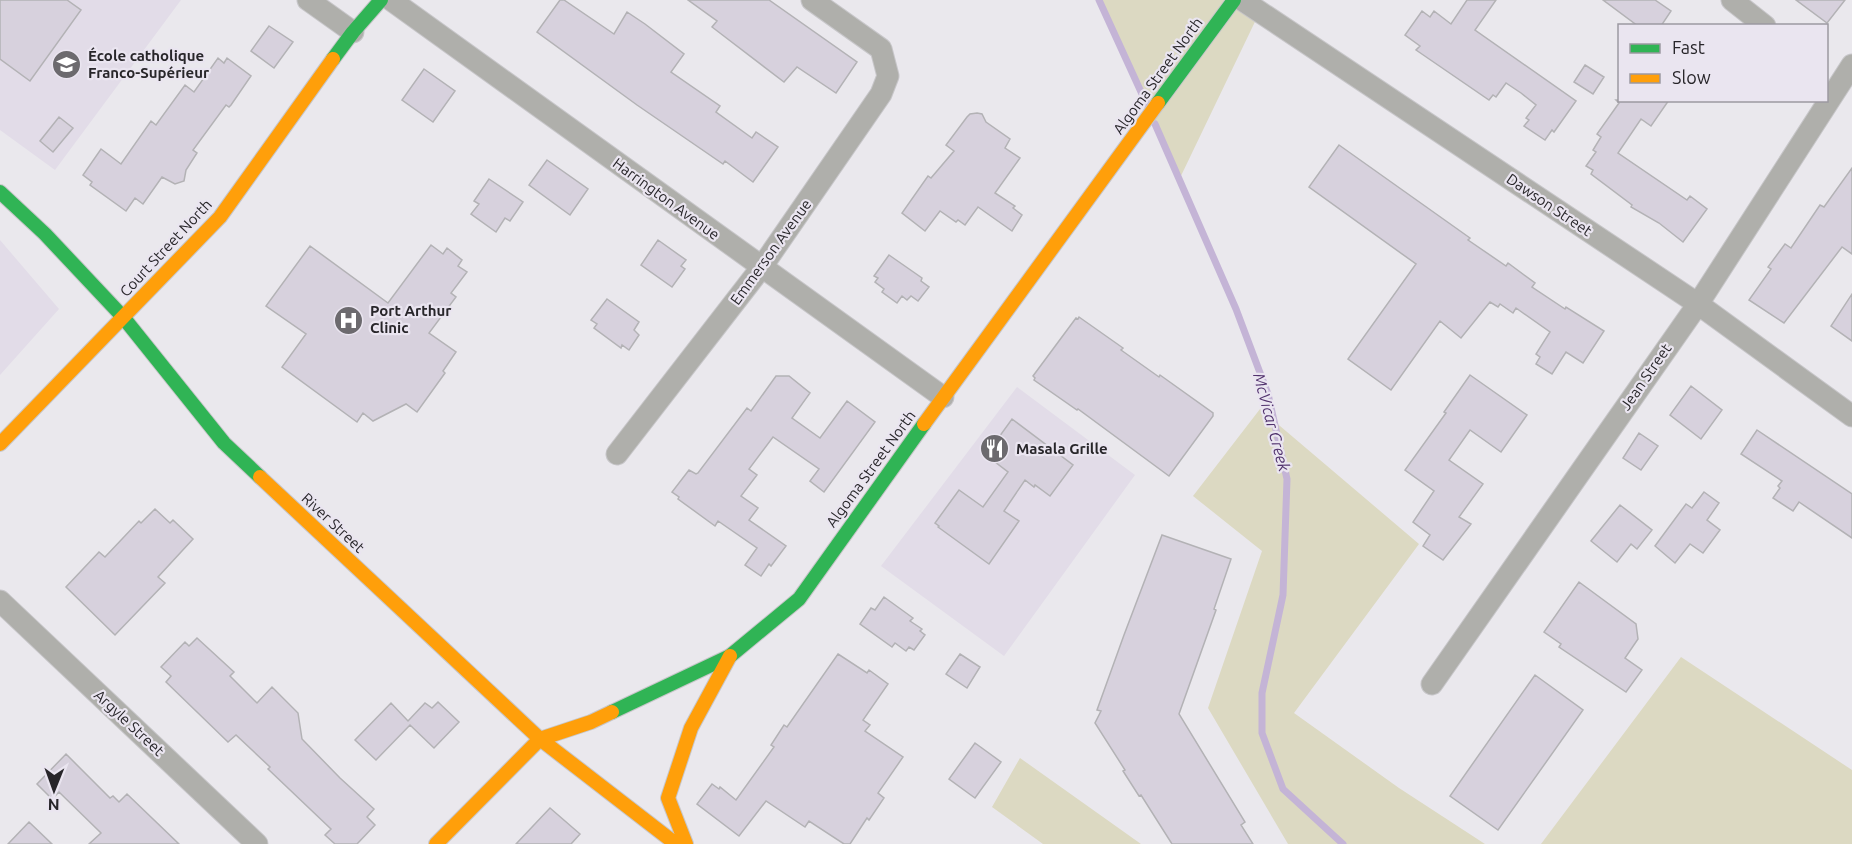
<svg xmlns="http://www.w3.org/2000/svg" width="1852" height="844" font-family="Ubuntu,sans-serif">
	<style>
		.built { fill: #e2dce8 }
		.green { fill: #dcd9c2 }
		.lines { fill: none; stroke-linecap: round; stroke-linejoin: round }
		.stream { stroke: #c4b4d6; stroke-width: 7 }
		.building { fill: #d7d1dd; stroke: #b3b2b5; stroke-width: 1.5 }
		.street-casing { stroke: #c7c6c9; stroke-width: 23 }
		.fast-casing { stroke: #c7c6c9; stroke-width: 16 }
		.slow-casing { stroke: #c7c6c9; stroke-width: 16 }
		.street { stroke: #afafab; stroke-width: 21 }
		.fast { stroke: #30b455; stroke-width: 14 }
		.slow { stroke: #ff9f0a; stroke-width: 14 }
		.labels { text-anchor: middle; stroke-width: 4.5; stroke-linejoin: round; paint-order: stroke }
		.poi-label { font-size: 15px; font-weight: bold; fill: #28262a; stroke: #eae5f0; text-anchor: start }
		.street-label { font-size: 15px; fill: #28262a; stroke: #eae5f0 }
		.water-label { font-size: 16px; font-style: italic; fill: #51326d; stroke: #eae5f0 }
	</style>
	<rect width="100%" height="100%" fill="#eae8ed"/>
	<!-- built -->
	<path class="built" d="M0,0h181l-126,170 -55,-40z
		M0,240l59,69 -59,66z
		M1017,387l118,88 -131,181 -123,-90z"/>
	<!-- green -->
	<path class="green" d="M1099,0h161l4,3 -85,177z
		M1260,409l159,135 -125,169 105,75 86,56h-197l-80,-136 54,-157 -69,-55z
		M1681,657l171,113v74h-311z
		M1020,758l121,86h-98l-51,-37z"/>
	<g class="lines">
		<!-- stream -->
		<path class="stream" d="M1099,0l48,105
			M1155,124l81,185 32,85 19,85 -4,116 -21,98v40l21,56 60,55"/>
	</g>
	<!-- building -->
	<path class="building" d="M0,0h67l14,10 -51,71 -30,-22z
		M560,0h4l50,34 13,-22 18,12 39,30 -13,18 49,34 -4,6 36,26 4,-6 22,15 -25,35 -28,-21 -2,3 -86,-59 -100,-73z
		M688,0h81l88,62 -21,31 -39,-26 -13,15 -72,-55 5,-6z
		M1467,0h29l-21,30 101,71 -22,31 -2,-2 -7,10 -21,-14 5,-6 -3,-2 10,-13 -15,-12 -15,-10 -10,14 -3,-2 -4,5 -73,-50 4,-4 -15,-11 17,-24 8,6 4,-6 17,13z
		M1603,0h52l16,11 -10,15h-23z
		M1796,0h49l-18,23z
		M269,26l24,16 -19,26 -23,-17z
		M218,58l6,5 3,-5 24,18 -20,29 -2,2 -3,-2 -33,45 4,3 -11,17 -2,11 -9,3 -13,-7 -19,27 -8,-6 -9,13 -36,-26 2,-3 -9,-7 18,-26 20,15 30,-43 5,4 29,-40 9,7z
		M1585,65l19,12 -11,17 -19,-12z
		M424,69l31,22 -22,31 -31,-22z
		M1616,100h53l-18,26 -10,-7 -23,34 69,47 3,-4 17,13 -24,33 -24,-19 -28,-16 1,-2 -41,-31 2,-4 -7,-4 10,-14 -3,-2 8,-13 -4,-3 22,-31z
		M977,113l5,1 4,8 24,17 -5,9 15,10 -25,35 20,13 -2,2 9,7 -10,16 -34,-24 -13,18 -7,-5 -2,2 -16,-11 -15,20 -23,-18 26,-37 3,2 23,-27 -8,-6 21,-28 3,-3z
		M59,117l14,11 -20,24 -13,-11z
		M1339,145l131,93 -2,2 38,26 2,-3 27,20 -3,4 33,22 1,-2 38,24 -21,32 -17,-11 -14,22 -16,-10 4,-7 -4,-3 14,-22 -34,-24 -3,5 -13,-9 -2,3 -8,-5 -29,36 -21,-17 -49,69 -43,-31 68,-95 -107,-77z
		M547,160l41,29 -18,26 -41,-30z
		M1852,168v86l-10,-7 -58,76 -35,-23 22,-31 -3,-2 17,-23 6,4 29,-43 4,2z
		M489,179l34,23 -13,19 -5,-3 -9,14 -25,-18 8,-10 -5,-3z
		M658,240l28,20 -5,6 4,3 -13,18 -31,-22z
		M431,245l12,9 4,-6 15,12 -4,6 9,6 -16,21 5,4 -27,36 27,19 -13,19 2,2 -28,39 -11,-8 -33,17 -10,-8 -6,9 -75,-55 24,-33 -40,-28 44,-60 78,57z
		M889,255l33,23 -1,3 8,6 -11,14 -7,-5 -4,4 -5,-4 -5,7 -15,-11 2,-3 -9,-7 3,-4 -4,-2z
		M1852,294v47l-21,-15z
		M607,299l32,23 -5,8 5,5 -10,15 -7,-5 -1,3 -27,-20 3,-4 -6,-4z
		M1079,317l44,31 -2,2 38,27 1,-2 53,38v3l-44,60 -91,-67 -1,1 -43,-30 1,-2 -2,-2 43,-58 2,1z
		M1470,375l57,40 -26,37 -31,-22 -21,30 34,24 -24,33 12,7 -28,36 -20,-14 7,-11 -17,-13 21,-31 -29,-21 41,-57 -2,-1z
		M776,376h13l21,17 -18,25 28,20 27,-37 28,21 -51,70 -14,-11 9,-12 -46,-32 -24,32 8,6 -16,21 17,12 -9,12 37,26 -15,20 -2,-2 -8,12 -16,-11 12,-17 -39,-27 -3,5 -37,-27 1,-2 -7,-5 17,-22 7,4 2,-1 49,-65 4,3z
		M1691,386l31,24 -21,29 -31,-24z
		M1012,419l61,46 -23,31 -15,-11 -1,2 -9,-7 -21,31 15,10 -30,43 -51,-37 1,-1 -4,-3 24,-33 24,17 25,-35 -22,-17z
		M1757,430l95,64v44l-53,-36 -6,9 -20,-13 7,-10 -2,-2 4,-5 -41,-27z
		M1639,433l19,13 -17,24 -18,-12z
		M1704,492l15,11 -12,17 13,10 -17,23 -13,-9 -15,19 -20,-17 31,-42 6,4z
		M1620,505l32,25 -15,19 -6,-5 -14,18 -26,-21z
		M155,509l15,14 3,-3 20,19 -35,38 7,6 -50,52 -49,-48 33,-35 6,5 34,-36 2,2z
		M1162,535l69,24 -17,50 2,1 -37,104 66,108 -4,3 12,19h-81l-31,-49 -2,1 -16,-25 2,-1 -30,-47 6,-12 -4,-1 27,-75z
		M1579,582l57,42 2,15 -13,19 17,12 -16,22 -67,-45 2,-3 -17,-12z
		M884,597l29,21 -3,3 12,8 -2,2 5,4 -11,15 -5,-3 -3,4 -11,-8 -3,4 -32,-23 11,-16 4,2z
		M197,638l37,34 -4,4 27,27 15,-16 26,26 4,26 38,39 34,31 -7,8 8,8 -18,19h-22l-10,-9 6,-6 -63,-60 2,-2 -34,-32 -8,7 -62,-60 5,-6 -10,-9 24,-25 4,4z
		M838,654l29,19 2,-3 19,14 -25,36 7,5 -5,6 38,26 -25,36 6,5 -15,22 -2,-2 -17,26h-6l-35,-23 -4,6 -39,-26 -27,35 -42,-32 15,-20 7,5 1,-2 16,13 38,-53 -3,-2 13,-20 3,2z
		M960,654l20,13 -13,21 -21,-14z
		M1535,675l48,35 -85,120 -48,-34z
		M438,702l21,20 -25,26 -24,-23 -34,35 -21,-20 36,-37 17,18 17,-18 7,5z
		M975,743l26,19 -26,36 -26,-19z
		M66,754l44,44 3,-2 6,6 8,-8 52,50h-90l12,-11 -42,-41 -7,7 -15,-15z
		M550,808l30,26 -9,10h-55z
		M29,822l23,22h-44z"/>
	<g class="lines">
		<defs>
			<path id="street" d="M308,0l45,32
				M391,0l552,397
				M1242,0l456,304 154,112
				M1732,0l33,26
				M617,454l144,-186 120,-174 7,-18 -7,-27 -69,-49
				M0,601l257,243
				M1432,684l266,-380 154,-239"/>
			<path id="fast" d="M333,59l20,-27 28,-32
				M1158,103l76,-103
				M0,192l45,42 78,83 101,126 36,34
				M612,712l118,-56 69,-57 125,-175"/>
			<path id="slow" d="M924,424l234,-321
				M0,444l220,-227 113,-158
				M260,477l280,262 136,105
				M436,844l104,-105 51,-17 21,-10
				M686,844l-18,-46 23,-70 39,-72"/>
		</defs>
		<!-- street casing -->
		<use href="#street" class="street-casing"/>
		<!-- fast casing -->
		<use href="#fast" class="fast-casing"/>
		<!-- slow casing -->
		<use href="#slow" class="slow-casing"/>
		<!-- street -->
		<use href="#street" class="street"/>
		<!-- fast -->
		<use href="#fast" class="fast"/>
		<!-- slow -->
		<use href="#slow" class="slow"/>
	</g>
	<!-- icons -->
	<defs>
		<symbol id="school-disc" viewBox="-11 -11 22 22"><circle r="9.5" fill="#6c6a6e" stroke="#eae5f0"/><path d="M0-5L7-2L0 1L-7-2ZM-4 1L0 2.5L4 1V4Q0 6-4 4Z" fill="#fff"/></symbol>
		<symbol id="hospital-disc" viewBox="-11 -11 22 22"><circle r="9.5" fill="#6c6a6e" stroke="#eae5f0"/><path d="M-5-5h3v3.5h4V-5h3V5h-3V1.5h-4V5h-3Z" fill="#fff"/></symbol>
		<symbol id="restaurant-disc" viewBox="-11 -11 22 22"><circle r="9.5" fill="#6c6a6e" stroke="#eae5f0"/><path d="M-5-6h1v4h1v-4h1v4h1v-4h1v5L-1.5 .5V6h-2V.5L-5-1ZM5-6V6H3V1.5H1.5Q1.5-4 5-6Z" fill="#fff"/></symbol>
	</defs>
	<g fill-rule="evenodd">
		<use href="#school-disc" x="50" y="48" width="33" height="33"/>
		<use href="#hospital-disc" x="332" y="304" width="33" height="33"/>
		<use href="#restaurant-disc" x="978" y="432" width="33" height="33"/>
	</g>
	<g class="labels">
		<!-- poi labels -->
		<g class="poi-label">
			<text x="88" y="61">École catholique<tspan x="88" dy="17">Franco-Supérieur</tspan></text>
			<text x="370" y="316">Port Arthur<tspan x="370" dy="17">Clinic</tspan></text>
			<text x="1016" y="454">Masala Grille</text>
		</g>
		<!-- street labels -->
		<g class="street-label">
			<text transform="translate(1158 76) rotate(-54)" y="5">Algoma Street North</text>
			<text transform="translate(666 199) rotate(36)" y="5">Harrington Avenue</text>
			<text transform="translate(1549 205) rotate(34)" y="5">Dawson Street</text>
			<text transform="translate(166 248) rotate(-47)" y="5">Court Street North</text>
			<text transform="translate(771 252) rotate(-54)" y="5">Emmerson Avenue</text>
			<text transform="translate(1646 377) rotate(-55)" y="5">Jean Street</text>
			<text transform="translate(871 469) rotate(-54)" y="5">Algoma Street North</text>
			<text transform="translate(333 523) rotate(43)" y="5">River Street</text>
			<text transform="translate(129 723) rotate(43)" y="5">Argyle Street</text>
		</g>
		<!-- water labels -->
		<g class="water-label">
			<text transform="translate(1272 422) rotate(75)" y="6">McVicar Creek</text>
		</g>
	</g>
	<!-- legend -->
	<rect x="1618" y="24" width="210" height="78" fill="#eae5f0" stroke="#9c99a1" stroke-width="1.5"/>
	<rect x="1630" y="44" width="30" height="9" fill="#30b455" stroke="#9c99a1" stroke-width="1.5"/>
	<text x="1672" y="54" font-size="18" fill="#28262a">Fast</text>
	<rect x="1630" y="74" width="30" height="9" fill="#ff9f0a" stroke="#9c99a1" stroke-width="1.5"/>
	<text x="1672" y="84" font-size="18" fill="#28262a">Slow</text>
	<!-- north arrow -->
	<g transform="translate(54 790) rotate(181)" stroke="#eae5f0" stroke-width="4.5" paint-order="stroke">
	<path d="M0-4.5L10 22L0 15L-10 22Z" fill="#28262a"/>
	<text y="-9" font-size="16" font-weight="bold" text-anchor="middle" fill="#28262a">N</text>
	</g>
</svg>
